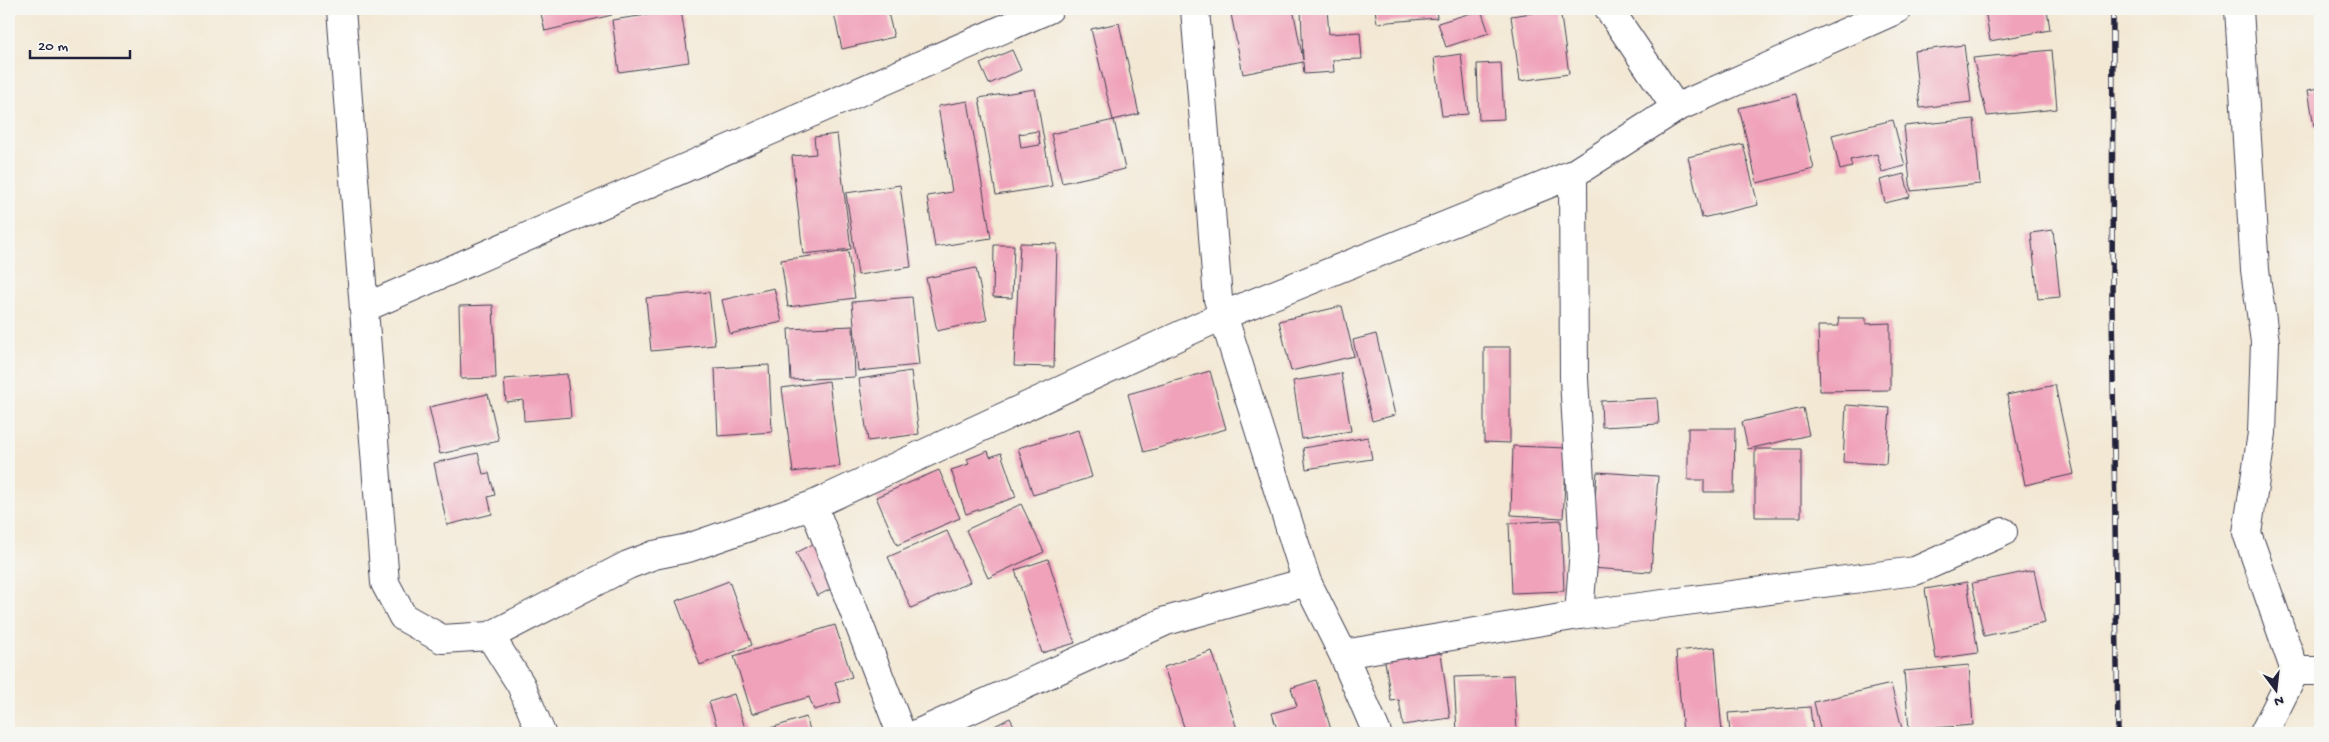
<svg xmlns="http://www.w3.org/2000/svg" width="2329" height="742" font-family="'Gochi Hand',sans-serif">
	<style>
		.building { fill: #f0a2ba; fill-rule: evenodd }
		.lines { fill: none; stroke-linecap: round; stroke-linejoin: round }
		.minor-casing { stroke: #414052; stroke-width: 30 }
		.minor { stroke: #fff; stroke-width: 28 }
		.rail-casing { stroke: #22223b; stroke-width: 5.5 }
		.rail { stroke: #f6f6f2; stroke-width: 4; stroke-dasharray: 11; stroke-linecap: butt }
	</style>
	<rect width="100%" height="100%" fill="#f6f6f2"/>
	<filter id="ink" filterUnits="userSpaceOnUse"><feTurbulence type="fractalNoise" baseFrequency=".02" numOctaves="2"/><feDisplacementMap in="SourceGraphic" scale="10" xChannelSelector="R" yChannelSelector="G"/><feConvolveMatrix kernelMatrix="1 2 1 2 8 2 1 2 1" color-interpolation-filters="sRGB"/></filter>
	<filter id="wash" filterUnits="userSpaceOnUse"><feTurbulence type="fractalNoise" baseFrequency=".0096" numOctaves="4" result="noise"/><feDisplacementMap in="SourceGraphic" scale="20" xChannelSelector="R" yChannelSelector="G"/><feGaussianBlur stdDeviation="1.12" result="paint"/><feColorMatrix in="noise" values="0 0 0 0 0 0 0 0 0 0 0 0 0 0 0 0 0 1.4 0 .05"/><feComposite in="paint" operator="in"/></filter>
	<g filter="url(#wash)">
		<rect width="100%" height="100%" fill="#f3e8d4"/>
		<g id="blocks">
			<!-- building -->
			<path class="building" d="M540,9h71l1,6 -67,16z
				M833,9h54l7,28 -52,12z
				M1230,9h63l10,51 -2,-51h26l2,25 31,-2 2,27 -29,1 1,12 -30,2 -1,-12 -60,12z
				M1375,9h61l1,9 -60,5z
				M1560,9l9,65 -49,7 -9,-65z
				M1985,9h62l3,21 -60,11z
				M681,10l8,52 -70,10 -7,-52z
				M1481,10l8,23 -43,14 -8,-24z
				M1119,23l20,91 -26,6 -22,-91z
				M1964,45l7,57 -51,6 -6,-57z
				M1012,50l9,20 -32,14 -9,-20z
				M2052,50l5,59 -70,7 -14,-58z
				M1461,54l7,60 -26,2 -8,-58z
				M1501,63l3,56 -25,1 -2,-56z
				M2320,88v37l-6,1 -6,-36z
				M1035,89l17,97 -56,9 -17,-97zM1038,131l2,14 -19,3 -2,-14z
				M1796,94l18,75 -57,14 -18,-75z
				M968,101l23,137 -56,9 -8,-51 25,-4 -14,-86z
				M1974,119l6,65 -69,7 -7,-65z
				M1114,120l11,49 -63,14 -11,-49z
				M1893,120l12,46 -23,6 -5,-18 -27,6 2,7 -12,3 -8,-35z
				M837,134l14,115 -48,5 -11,-98 24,-2 -2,-17z
				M1743,144l15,61 -56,13 -14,-61z
				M1904,174l6,23 -25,6 -5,-23z
				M900,185l11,82 -53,8 -12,-82z
				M2053,230l7,67 -22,2 -7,-66z
				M1020,243l37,1 -3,123 -40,-1z
				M994,245h20l-2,53 -19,-1z
				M848,251l7,47 -67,9 -7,-47z
				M976,268l11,52 -50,11 -11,-53z
				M774,288l8,34 -52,12 -8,-34z
				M709,292l6,53 -64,6 -5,-53z
				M912,297l7,68 -61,6 -6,-69z
				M493,305l3,73 -35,1 -2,-73z
				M1342,306l12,50 -63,15 -12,-50z
				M1838,318h28v6l24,-1v67l-70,1 -2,-65h21z
				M853,326l2,51 -64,3 -3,-51z
				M1376,334l19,81 -23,6 -19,-81z
				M1484,347h26v96l-26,-1z
				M769,365l3,67 -54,4 -3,-68z
				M911,371l8,63 -51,7 -9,-62z
				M1210,371l16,58 -82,23 -16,-58z
				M1341,373l10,58 -49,8 -9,-58z
				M567,374l4,43 -47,4 -1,-21 -17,2 -2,-23z
				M829,381l11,85 -47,6 -11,-84z
				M2055,385l19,89 -49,11 -18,-90z
				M488,394l11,47 -59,13 -11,-47z
				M1657,398l2,26 -57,3 -1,-26z
				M1846,405l44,3 -4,56 -43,-2z
				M1803,408l6,27 -61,14 -6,-27z
				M1688,428h47l-1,64h-30v-12h-16z
				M1078,430l14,47 -59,18 -15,-47z
				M1368,437l4,22 -66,10 -3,-21z
				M1513,446l54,2 -4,70 -52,-3z
				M1755,449h46v68h-46z
				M988,451l2,6 11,-4 15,44 -50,17 -15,-44 18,-6 -2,-5z
				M478,453l5,21 6,-1 6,22 -7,2 4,17 -45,11 -13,-62z
				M939,470l21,48 -63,27 -21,-48z
				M1597,472l61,4 -7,96 -61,-4z
				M1021,504l23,48 -56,26 -22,-48z
				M1561,520l3,71 -52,2 -3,-70z
				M947,531l23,51 -59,26 -23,-51z
				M819,541l20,44 -22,11 -21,-43z
				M1048,559l27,84 -33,10 -27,-83z
				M2034,570l11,53 -61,13 -12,-53z
				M729,581l23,64 -52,20 -24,-64z
				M1967,582l11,71 -42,6 -11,-70z
				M835,625l17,52 -17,5 6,20 -27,8 -5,-13 -57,17 -18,-58z
				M1715,647l7,86h-39l-7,-82z
				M1212,651l26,81 -52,1 -22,-66z
				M1441,653l9,65 -47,7 -4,-25 -8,1 -6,-40z
				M1969,665l4,60 -64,5 -5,-59z
				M1514,675l3,58h-60l-3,-56z
				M1316,680l16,53h-54l-6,-20 25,-7 -6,-18z
				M1891,684l12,49h-82l-7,-31z
				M734,694l12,37 -8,2h-19l-10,-31z
				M1810,707l3,26h-83l-2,-20z
				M806,717l5,16h-56z
				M1010,718l8,15h-37z
				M1529,731h68v2h-68z"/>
		</g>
	</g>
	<g filter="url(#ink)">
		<use href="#blocks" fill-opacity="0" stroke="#414052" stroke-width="1"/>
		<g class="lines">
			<defs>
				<path id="minor" d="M341,9l44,574 18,34 39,22 48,-3 138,-71 26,-10 34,-7 125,-43 411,-190 349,-141 103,-66 222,-99
					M1195,9l23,290 89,283 36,72 34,79
					M1609,9l67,99
					M2239,9l16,261 10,72 -3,91 -15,100 48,138 -31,62
					M1573,174l1,205 10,170 -5,66
					M364,308l685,-299
					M813,505l88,228
					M490,636l31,49 20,48
					M1343,654l236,-39 336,-44 88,-39
					M2295,671h25
					M919,733l247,-112 141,-39"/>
			</defs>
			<!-- minor casing -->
			<use href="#minor" class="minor-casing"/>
			<!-- minor -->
			<use href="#minor" class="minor"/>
			<defs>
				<path id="rail" d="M2113,9l-1,298 6,426"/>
			</defs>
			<!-- rail casing -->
			<use href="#rail" class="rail-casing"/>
			<!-- rail -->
			<use href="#rail" class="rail"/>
		</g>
	</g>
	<!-- margin -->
	<rect width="2329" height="742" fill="none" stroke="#f6f6f2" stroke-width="30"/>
	<!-- north arrow -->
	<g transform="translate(2276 690) rotate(165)" stroke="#f6f6f2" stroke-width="4" paint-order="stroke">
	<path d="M0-4L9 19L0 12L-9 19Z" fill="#22223b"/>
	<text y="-8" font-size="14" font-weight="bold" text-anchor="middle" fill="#22223b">N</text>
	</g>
	<!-- scale -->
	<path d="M30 50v8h100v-8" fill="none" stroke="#22223b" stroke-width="2.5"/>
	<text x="38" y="50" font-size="15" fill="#22223b" stroke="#f6f6f2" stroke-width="4" paint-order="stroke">20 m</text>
</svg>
